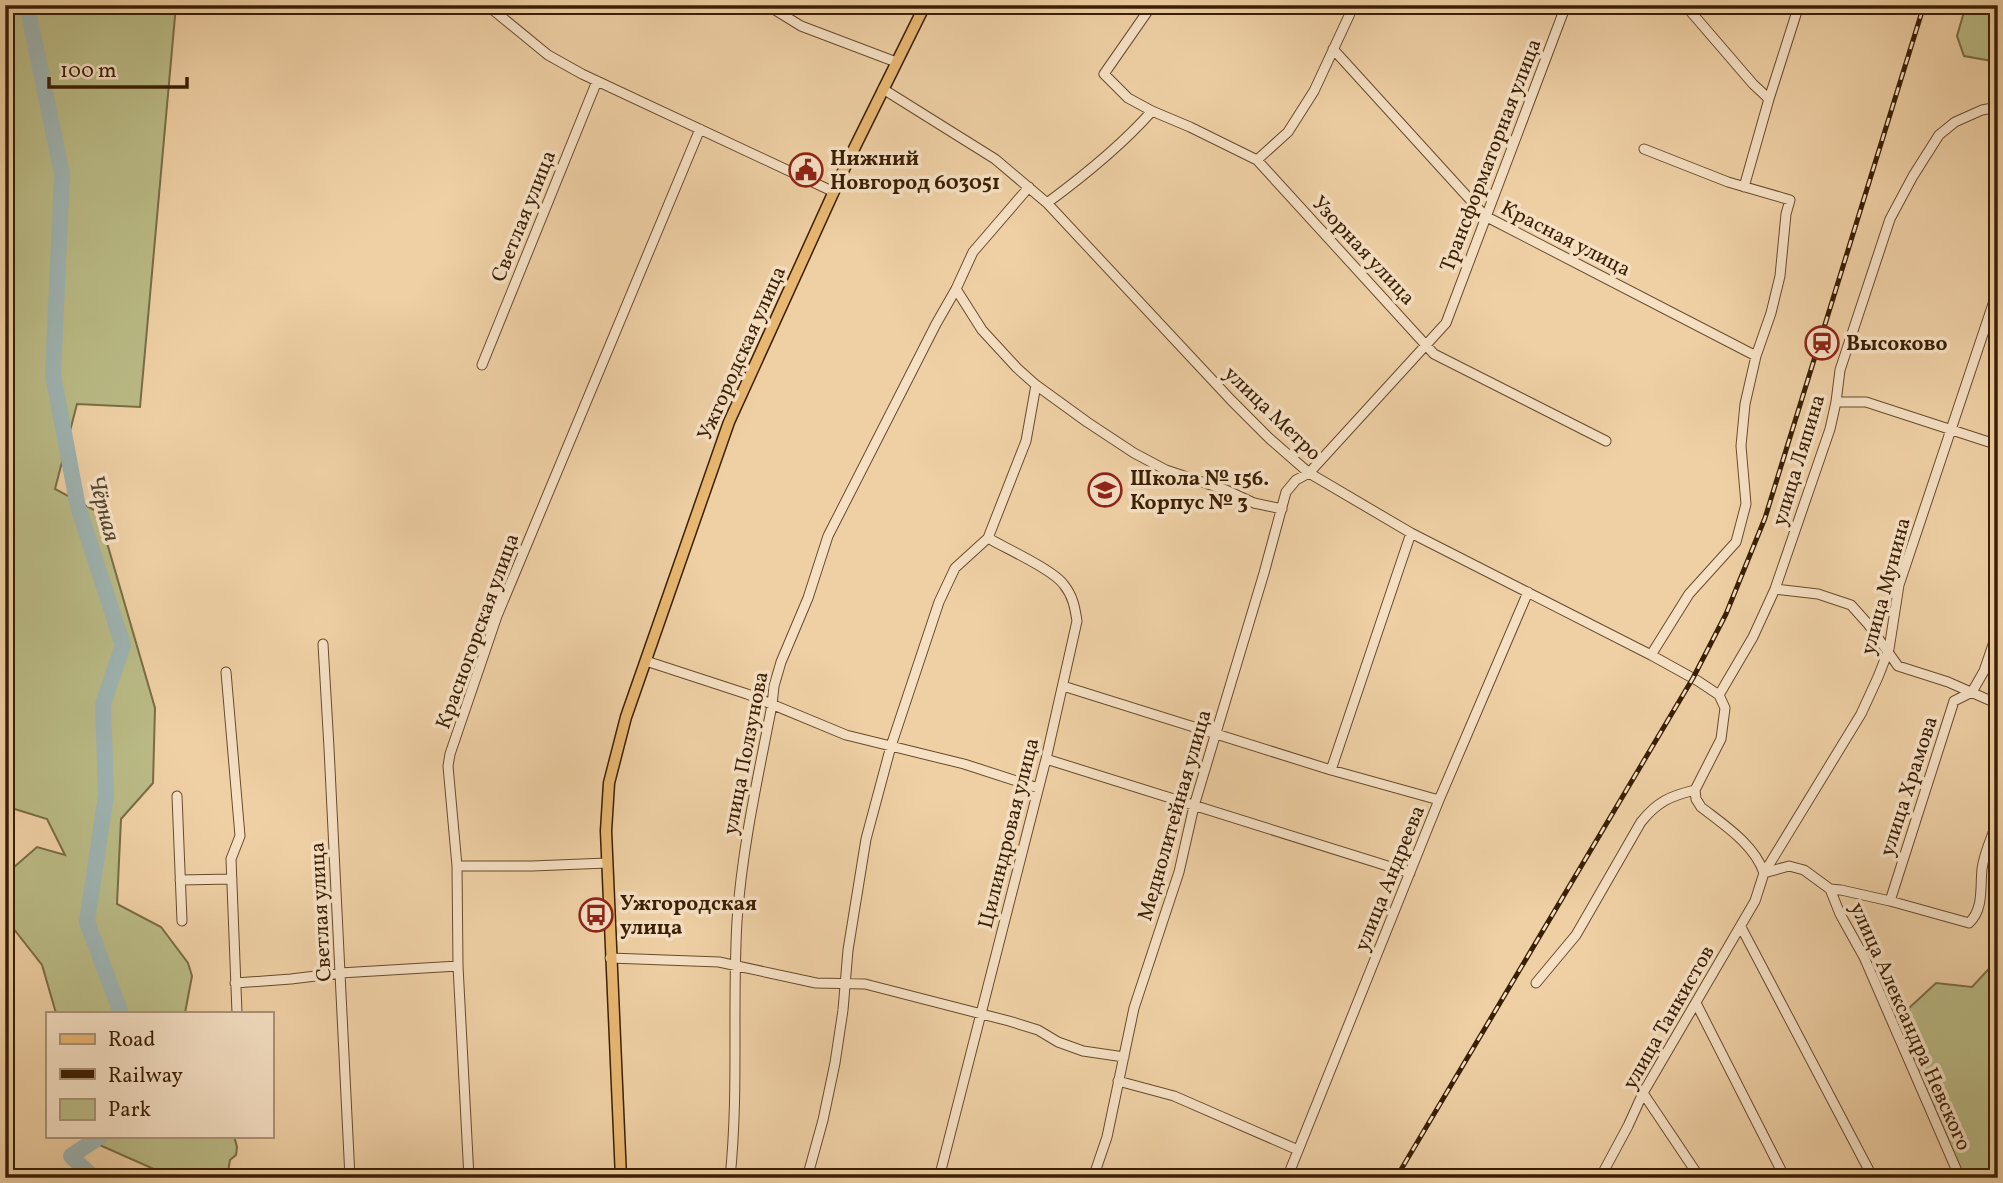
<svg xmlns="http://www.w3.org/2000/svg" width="2003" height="1183" font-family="Vollkorn,serif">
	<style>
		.green { fill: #babb86; stroke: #7a6d44; stroke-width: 2 }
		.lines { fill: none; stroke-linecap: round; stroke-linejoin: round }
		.river { stroke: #9eb4b2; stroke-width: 16 }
		.minor-casing { stroke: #684b2c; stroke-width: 11 }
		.major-casing { stroke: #3b1f03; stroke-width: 13 }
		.minor { stroke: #f5e0c4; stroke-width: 9 }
		.major { stroke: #e8b872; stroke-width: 10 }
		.rail-casing { stroke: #3b1f03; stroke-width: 5 }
		.rail { stroke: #f5e0c4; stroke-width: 2.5; stroke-dasharray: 8; stroke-linecap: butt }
		.labels { text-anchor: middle; stroke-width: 7; stroke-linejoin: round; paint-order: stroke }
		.street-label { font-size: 21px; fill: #3b1f03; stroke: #f5e0c4 }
		.poi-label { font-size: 21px; font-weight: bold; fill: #3b1f03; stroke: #f5e0c4; text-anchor: start }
		.water-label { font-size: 23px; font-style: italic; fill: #54442f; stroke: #f5e0c4 }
	</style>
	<rect width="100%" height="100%" fill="#efd0a5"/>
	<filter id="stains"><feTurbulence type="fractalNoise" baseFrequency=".00286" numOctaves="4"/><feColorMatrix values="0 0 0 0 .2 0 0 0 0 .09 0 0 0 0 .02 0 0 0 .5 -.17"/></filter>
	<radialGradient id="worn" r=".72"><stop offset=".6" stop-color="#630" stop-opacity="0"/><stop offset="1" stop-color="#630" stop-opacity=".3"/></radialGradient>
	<!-- green -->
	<path class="green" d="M5,5h171l-36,402 -63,-3 -22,85 43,23 57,196 -2,75 -32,36 -4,85 44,23 27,36 4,13 -7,37h-129l-14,-48 -36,-46 -1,-44 32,-28 28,8 -18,-36 -42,-13z
		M1966,5h32v57l-34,-6 -7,-20z
		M1998,959v219h-37l-67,-156 42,-39 36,4z
		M93,1136h141l3,11 -1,8 -6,5 -3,18h-53l-79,-35z"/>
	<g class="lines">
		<!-- river -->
		<path class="river" d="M27,5l35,169 -9,201 25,132 45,138 -20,59 3,91 -19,127 34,91
			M94,1178l-23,-22 30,-20"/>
		<defs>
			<path id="minor" d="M487,5l61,50 34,19 252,118
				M767,5l34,21 95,36
				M1152,5l-48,69 24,24 24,13 38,16 67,33 177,194 172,87
				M1685,5l68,79 16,15
				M1333,49l152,167 271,140
				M883,89l112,70 52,44 184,197 39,39 39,34 102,60 240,122 47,26 21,14 6,13 -4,31 -26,51 1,9 5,8c23,18 53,37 63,66
				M1644,149l84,33 62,18 -4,14 -6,62 -9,37 -15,43 -11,48 -4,42 5,58 -10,38 -47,52 -38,61
				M1257,160l31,-28 26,-41 40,-86
				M1744,187l25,-88 30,-94
				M1047,203c38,-28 74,-57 105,-92
				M956,289l26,41 35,38 19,17 51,37 47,31 32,17 60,20 28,13 28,6
				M482,365l115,-284
				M1836,402h30l132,43
				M1775,589l43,5 33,11 17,19 30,42 50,16 50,22
				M323,644l6,104 21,430
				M646,661l101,33 99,41 118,29 74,24
				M226,672l14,164 -9,23 6,154
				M1063,686l268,84 108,30
				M1972,692l12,-21 14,-41
				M1719,695l34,-58 22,-48 55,-160 6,-27 4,-32 50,-151 23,-43 26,-41 16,-13 27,-12 16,-3
				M1046,759l364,114
				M1331,770l80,-237
				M177,796l5,125
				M457,866h75l75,-3
				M1764,873l25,-7 15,4 26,19 11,1 49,11 79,22c15,-14 11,-36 13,-54 2,-17 11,-34 16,-50
				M180,880l52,-1
				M1830,889l10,25 24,43 96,221
				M1890,901l64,-200 18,-9
				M1741,927l132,251
				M610,958l109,4 97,21 49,1 144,37 29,9 20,12 25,9 41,6
				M235,983l56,-4 49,-6 118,-7
				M1536,983l40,-48 65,-113c16,-20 29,-26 54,-32
				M1696,1003l89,175
				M1118,1081l56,15 124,54
				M1643,1093l57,85
				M469,1178l-11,-212 -1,-100 -9,-100 2,-12 47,-138 203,-487
				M730,1178c9,-86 2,-171 7,-257 5,-73 21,-144 35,-216l2,-19 7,-24 27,-64 20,-62 108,-212 20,-35 17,-37 56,-65
				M807,1178l16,-58 12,-57 8,-53 5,-60 18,-111 25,-93 48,-144 16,-34 33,-30 38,-97 10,-56
				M939,1178l107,-419 31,-138c-2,-13 -4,-25 -13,-36 -10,-15 -59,-37 -76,-47
				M1093,1178l14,-41 27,-129 45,-136 15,-66 70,-233 22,-81 10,-12 13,-7 137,-150 120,-318
				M1287,1178l152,-378 89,-208
				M1600,1178l28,-52 15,-33 112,-192 9,-28 97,-159 17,-37 11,-28 10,-64 99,-296"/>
			<path id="major" d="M621,1178l-15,-347 3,-48 17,-66 103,-295 116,-255 80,-162"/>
		</defs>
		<!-- minor casing -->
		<use href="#minor" class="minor-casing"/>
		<!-- major casing -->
		<use href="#major" class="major-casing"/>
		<!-- minor -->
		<use href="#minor" class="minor"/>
		<!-- major -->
		<use href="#major" class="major"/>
		<defs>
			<path id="rail" d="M1396,1178l297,-500 33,-64 39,-96 159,-513"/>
		</defs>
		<!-- rail casing -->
		<use href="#rail" class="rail-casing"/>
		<!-- rail -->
		<use href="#rail" class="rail"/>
	</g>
	<!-- icons -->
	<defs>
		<symbol id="civic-ring" viewBox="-11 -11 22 22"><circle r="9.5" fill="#f5e0c4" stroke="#8f2418" stroke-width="1.5"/><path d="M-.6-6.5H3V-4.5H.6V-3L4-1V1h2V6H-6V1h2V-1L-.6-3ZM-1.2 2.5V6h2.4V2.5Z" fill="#8f2418"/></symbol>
		<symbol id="station-ring" viewBox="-11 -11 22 22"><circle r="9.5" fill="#f5e0c4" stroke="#8f2418" stroke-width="1.5"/><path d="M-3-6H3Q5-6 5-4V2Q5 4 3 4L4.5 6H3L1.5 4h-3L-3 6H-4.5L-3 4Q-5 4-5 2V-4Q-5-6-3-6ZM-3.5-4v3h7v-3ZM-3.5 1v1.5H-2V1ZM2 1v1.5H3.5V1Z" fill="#8f2418"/></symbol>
		<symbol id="school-ring" viewBox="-11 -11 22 22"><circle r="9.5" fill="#f5e0c4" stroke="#8f2418" stroke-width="1.5"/><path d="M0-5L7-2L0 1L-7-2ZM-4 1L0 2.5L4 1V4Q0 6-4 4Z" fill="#8f2418"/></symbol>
		<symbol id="bus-ring" viewBox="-11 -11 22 22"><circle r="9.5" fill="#f5e0c4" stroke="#8f2418" stroke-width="1.5"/><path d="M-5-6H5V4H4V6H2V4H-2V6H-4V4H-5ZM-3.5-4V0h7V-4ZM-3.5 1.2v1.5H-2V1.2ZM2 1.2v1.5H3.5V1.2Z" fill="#8f2418"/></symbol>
	</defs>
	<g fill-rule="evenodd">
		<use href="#civic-ring" x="787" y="151" width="38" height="38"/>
		<use href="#station-ring" x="1803" y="324" width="38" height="38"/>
		<use href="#school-ring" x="1086" y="471" width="38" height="38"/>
		<use href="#bus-ring" x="577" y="896" width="38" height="38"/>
	</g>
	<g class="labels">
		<!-- street labels -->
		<g class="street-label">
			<text transform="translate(1490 155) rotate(-69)" y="7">Трансформаторная улица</text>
			<text transform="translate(523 216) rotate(-68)" y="7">Светлая улица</text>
			<text transform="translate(1566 238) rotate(27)" y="7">Красная улица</text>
			<text transform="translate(1364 250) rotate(47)" y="7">Узорная улица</text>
			<text transform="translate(741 353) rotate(-66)" y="7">Ужгородская улица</text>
			<text transform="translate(1273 413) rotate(44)" y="7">улица Метро</text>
			<text transform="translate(1798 460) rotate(-73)" y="7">улица Ляпина</text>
			<text transform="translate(1885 586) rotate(-75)" y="7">улица Мунина</text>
			<text transform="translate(477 631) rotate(-70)" y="7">Красногорская улица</text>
			<text transform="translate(745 753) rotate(-79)" y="7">улица Ползунова</text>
			<text transform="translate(1908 786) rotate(-72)" y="7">улица Храмова</text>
			<text transform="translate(1174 815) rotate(-74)" y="7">Меднолитейная улица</text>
			<text transform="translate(1008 833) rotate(-76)" y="7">Цилиндровая улица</text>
			<text transform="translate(1389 878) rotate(-68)" y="7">улица Андреева</text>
			<text transform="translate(320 912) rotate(-93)" y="7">Светлая улица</text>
			<text transform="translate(1668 1017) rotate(-60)" y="7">улица Танкистов</text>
			<text transform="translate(1911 1026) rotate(66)" y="7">улица Александра Невского</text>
		</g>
		<!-- poi labels -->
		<g class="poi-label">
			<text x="830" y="165">Нижний<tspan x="830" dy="24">Новгород 603051</tspan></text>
			<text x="1846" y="350">Высоково</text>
			<text x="1130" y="485">Школа № 156.<tspan x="1130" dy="24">Корпус № 3</tspan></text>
			<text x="620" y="910">Ужгородская<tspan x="620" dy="24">улица</tspan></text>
		</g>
		<!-- water labels -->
		<g class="water-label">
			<text transform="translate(105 508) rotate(75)" y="8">Чёрная</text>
		</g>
	</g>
	<!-- margin -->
	<rect width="2003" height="1183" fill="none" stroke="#efd0a5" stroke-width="28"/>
	<rect x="7" y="7" width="1989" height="1169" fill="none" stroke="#3b1f03" stroke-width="3.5"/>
	<rect x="14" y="14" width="1975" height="1155" fill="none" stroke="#3b1f03" stroke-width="2"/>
	<!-- legend -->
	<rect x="46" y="1012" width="228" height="126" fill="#f5e0c4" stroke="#ab9377" stroke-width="2"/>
	<rect x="60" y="1034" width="35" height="10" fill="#e8b872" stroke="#ab9377" stroke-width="2"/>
	<text x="108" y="1046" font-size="21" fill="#3b1f03">Road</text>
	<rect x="60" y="1069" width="35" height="10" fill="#3b1f03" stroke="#ab9377" stroke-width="2"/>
	<text x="108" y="1082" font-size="21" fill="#3b1f03">Railway</text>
	<rect x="60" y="1099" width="35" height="21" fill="#babb86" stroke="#ab9377" stroke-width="2"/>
	<text x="108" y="1116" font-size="21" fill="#3b1f03">Park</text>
	<!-- scale -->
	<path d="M49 77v10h138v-10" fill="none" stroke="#3b1f03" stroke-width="3.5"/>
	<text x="60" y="77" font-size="21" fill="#3b1f03" stroke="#f5e0c4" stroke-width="5" paint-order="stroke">100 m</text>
	<rect width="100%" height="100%" filter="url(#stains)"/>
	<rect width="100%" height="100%" fill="url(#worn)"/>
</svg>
